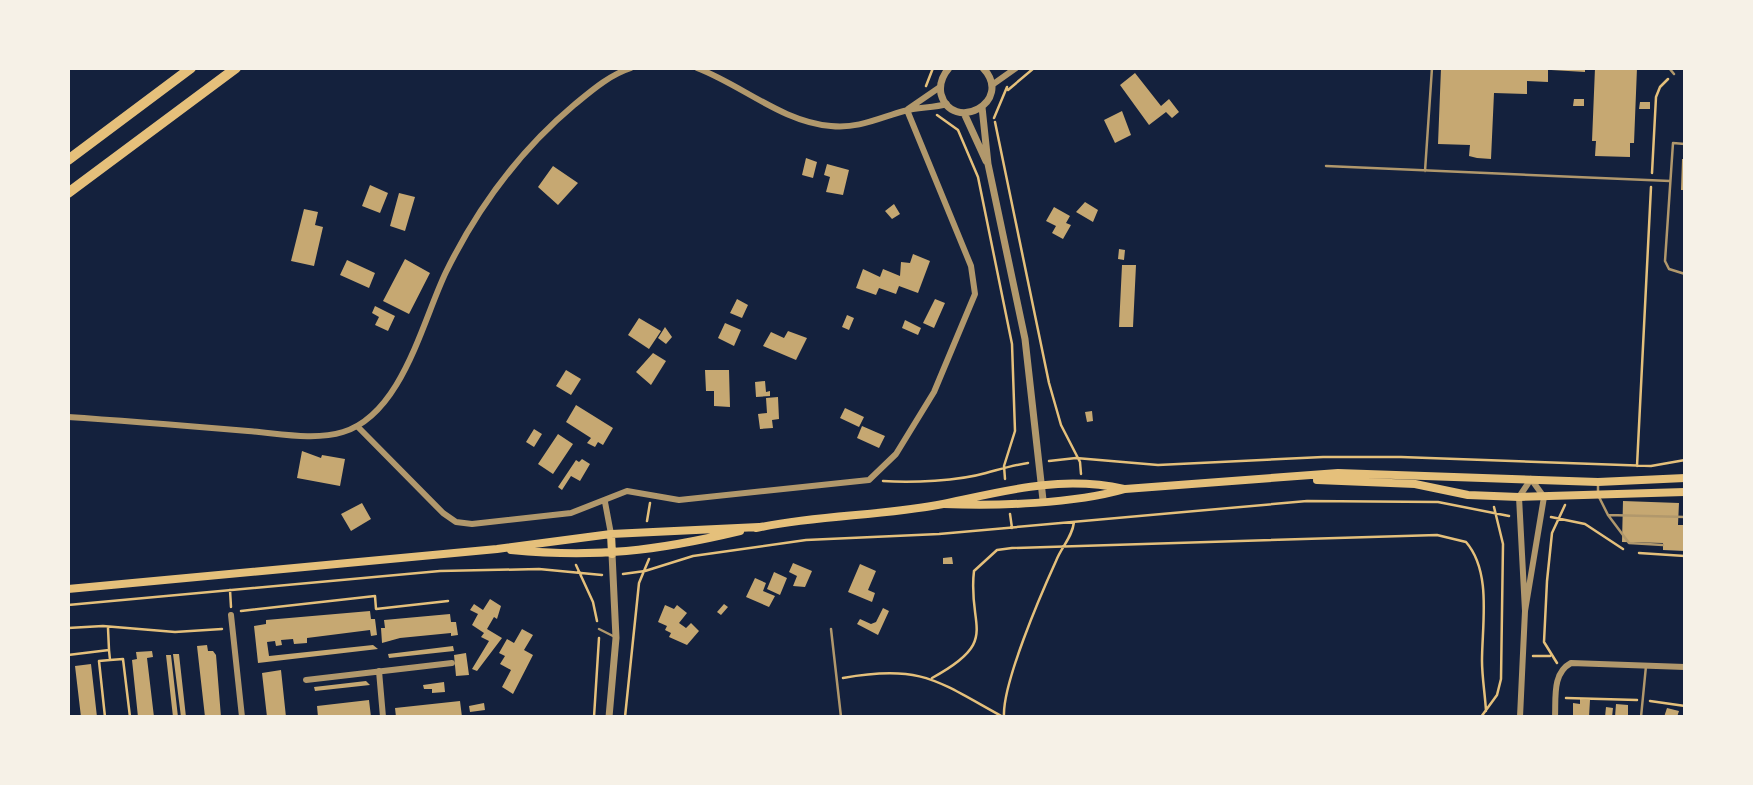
<svg xmlns="http://www.w3.org/2000/svg" width="1753" height="785" font-family="'Roboto Serif',serif">
	<style>
		.building { fill: #c6a872 }
		.lines { fill: none; stroke-linecap: round; stroke-linejoin: round }
		.path { stroke: #e5c07b; stroke-width: 2.5 }
		.service { stroke: #b1986c; stroke-width: 2.5 }
		.minor { stroke: #b1986c; stroke-width: 6 }
		.tertiary { stroke: #b1986c; stroke-width: 7 }
		.secondary { stroke: #e5c07b; stroke-width: 8 }
		.motorway { stroke: #e5c07b; stroke-width: 10 }
	</style>
	<rect width="100%" height="100%" fill="#14213d"/>
	<!-- building -->
	<path class="building" d="M1441,68h107v14l-21,-1v13l-33,-1 -3,66 -14,-1 -8,-2 1,-11 -32,-1z
		M1551,68h34v4l-34,-2z
		M1595,68h42l-3,75h-4v14l-35,-1 1,-15h-4z
		M1135,73l26,33 8,-7 10,13 -7,6 -6,-6 -17,13 -29,-40z
		M1574,99h10v7h-11z
		M1640,102h10v7h-11z
		M1122,111l9,24 -16,8 -11,-23z
		M806,158l11,4 -4,16 -11,-3z
		M1682,159h3v31h-4z
		M827,164l22,6 -6,25 -17,-3 4,-15 -6,-2z
		M553,166l25,17 -20,22 -20,-18z
		M370,185l18,8 -8,20 -18,-7z
		M399,193l16,4 -10,34 -15,-5z
		M1085,202l13,8 -5,12 -17,-10z
		M894,204l6,10 -8,5 -7,-8z
		M1054,207l16,9 -4,7 5,2 -8,14 -11,-6 4,-7 -10,-5z
		M304,209l14,3 -3,13 8,2 -9,39 -23,-5z
		M1119,249l6,1 -1,10 -6,-1z
		M913,254l17,7 -12,32 -19,-7 -3,8 -17,-6 -3,7 -20,-7 7,-19 17,8 3,-8 17,7 1,-14 9,1z
		M405,259l25,14 -21,41 -26,-13z
		M347,260l28,13 -6,15 -29,-13z
		M1122,265h14l-3,62h-14z
		M737,299l11,6 -6,13 -12,-5z
		M935,299l10,4 -11,25 -11,-5z
		M375,306l20,10 -7,15 -13,-6 4,-8 -7,-4z
		M847,315l7,3 -5,12 -7,-3z
		M639,318l22,13 -12,18 -21,-14z
		M905,320l16,8 -3,7 -16,-7z
		M725,323l16,7 -7,16 -16,-8z
		M665,327l7,10 -6,7 -8,-6z
		M788,331l19,7 -11,22 -33,-14 8,-14 13,6z
		M653,353l13,8 -15,24 -15,-13z
		M566,370l15,9 -10,16 -15,-9z
		M705,370h24l1,37 -16,-1v-15h-8z
		M765,381l1,11 4,-1v5l-14,1 -1,-15z
		M778,397l1,22 -7,1 1,8 -13,1 -2,-15 9,-1 -1,-15z
		M576,405l37,23 -10,17 -5,-3 -3,5 -8,-4 4,-5 -25,-16z
		M845,408l19,9 -5,10 -19,-9z
		M1092,411l1,10 -6,1 -2,-10z
		M862,426l23,10 -6,12 -22,-10z
		M534,429l8,5 -8,13 -8,-5z
		M558,434l15,10 -20,30 -15,-10z
		M302,451l19,7 1,-3 23,4 -5,27 -43,-8z
		M582,459l8,5 -10,17 -9,-5 -9,14 -4,-3 18,-27 3,2z
		M1623,501l56,2 -1,22h7v26l-22,-1v-7l-41,-1z
		M362,503l9,16 -20,12 -10,-17z
		M952,557l1,7h-10v-6z
		M793,563l19,8 -7,16 -12,-1 4,-10 -8,-4z
		M860,564l16,7 -8,19 7,3 -3,9 -24,-10z
		M774,572l13,6 -7,17 -13,-6z
		M755,578l11,5 -3,8 12,5 -6,11 -23,-10z
		M490,599l11,7 -4,13 -3,-2 -7,12 15,9 -25,33 -5,-2 17,-28 -8,-4 3,-4 -12,-8 6,-11 -8,-4 4,-6 9,6z
		M724,604l4,3 -7,8 -4,-3z
		M665,605l9,4 3,-4 10,8 -8,10 7,5 5,-5 8,8 -12,14 -18,-8 2,-4 -6,-3 2,-4 -9,-4z
		M883,608l6,3 -11,24 -21,-11 3,-5 11,5 5,-2z
		M370,611l1,8h4l2,16 -6,1 -1,-6 -63,8v5l-13,1 -1,-5 -12,1 1,5 -6,1 -1,-5 -8,1 2,14 104,-11 5,4 -120,14 -4,-37 12,-2v-4z
		M450,614l1,8h5l2,13 -7,1v-3l-51,5 -18,5 -1,-15h4l-1,-8z
		M522,629l11,6 -9,15 9,5 -20,39 -11,-7 9,-17 -11,-6 5,-8 -6,-3 8,-14 7,4z
		M207,645l1,6h5l3,4 5,62h-16l-8,-71z
		M453,646l1,5 -65,7 -1,-4z
		M152,651l1,6 -6,1 7,59h-16l-6,-57 5,-1 -1,-7z
		M466,653l3,22 -13,1 -2,-21z
		M173,654h6l7,63h-5z
		M166,655h5l7,62h-5z
		M91,664l6,53h-16l-6,-51z
		M281,670l5,47h-19l-5,-44z
		M366,681l4,4 -55,6 -1,-4z
		M444,682l1,10 -13,1v-4h-8l-1,-4z
		M1580,699l10,1 -1,17h-16v-14l7,1z
		M369,700l2,17h-53l-1,-11z
		M460,701l2,16h-66l-1,-9z
		M484,703l1,7 -15,2 -1,-6z
		M1616,704l12,1v12h-13z
		M1606,707l7,1 -1,9h-7z
		M1667,708l12,3 -2,6h-13z"/>
	<g class="lines">
		<!-- path -->
		<path class="path" d="M926,86l7,-18
			M1008,90l26,-22
			M937,115l21,15 20,47 34,167 3,87 -11,35 1,13
			M994,118l13,-31
			M995,122l54,261 12,42 19,37 1,12
			M1652,173l4,-76 4,-10 8,-8
			M1049,461l27,-3 82,7 165,-8h78l250,9 34,-6
			M1637,466l14,-279
			M883,481c29,2 75,0 103,-8 15,-4 27,-8 42,-10
			M1010,514l2,14
			M1551,517l34,7 38,25
			M647,521l3,-18
			M1639,553l46,3
			M576,565l17,37 4,19
			M623,574l22,-3 48,-15 113,-16 133,-6 368,-33 131,1 71,14
			M230,590l1,17
			M68,605l372,-34 99,-2 63,6
			M241,611l134,-15 1,13 72,-8
			M68,628l35,-2 72,6 47,-3
			M109,650l1,10 13,-1 7,58
			M68,655l41,-5 -1,-22
			M1533,656h17
			M1557,663l-13,-21 3,-61 5,-48 13,-28
			M843,678c79,-14 94,3 160,39
			M932,678c70,-38 35,-50 42,-107l23,-21 15,-2 425,-13 29,7c26,30 16,82 16,119 0,16 3,33 4,50
			M1566,698l71,2
			M1650,701l35,5
			M105,717l-6,-56 11,-1
			M594,717l5,-79
			M625,717l14,-134 10,-24
			M1004,717c-2,-33 37,-123 52,-156 6,-15 16,-23 18,-39
			M1481,717l16,-22 4,-16 2,-135 -9,-37"/>
		<!-- service -->
		<path class="service" d="M1669,68l5,6
			M1685,144l-12,-1 -8,118 4,8 16,5
			M1326,166l344,15
			M1425,171l7,-103
			M1598,485v10l10,20 77,2
			M1608,515l21,28 34,2
			M599,629l14,7
			M831,629l10,88
			M1641,717l5,-51"/>
		<!-- minor -->
		<path class="minor" d="M697,68c45,17 85,54 134,58 27,3 48,-8 73,-15 14,-4 29,-3 43,-7
			M992,85l24,-17
			M908,109l32,-22
			M68,417c60,4 120,9 180,14 29,2 66,10 95,1 59,-18 79,-110 103,-160 32,-65 72,-120 128,-167 17,-14 35,-30 57,-37
			M358,427l85,86 13,9 16,2 99,-11 56,-22 52,9 190,-20 27,-26 38,-62 41,-98 -4,-28 -64,-156
			M605,502l6,32
			M231,615l11,102
			M379,671l4,46
			M306,680l146,-17
			M1520,717l5,-106 -6,-114 12,-18 13,18 -19,114
			M1555,717c1,-19 -3,-44 16,-54l114,4"/>
		<!-- tertiary -->
		<path class="tertiary" d="M949,68c-6,7 -10,16 -8,26 11,40 74,8 42,-26
			M982,107l6,57 37,175 18,161
			M964,113l22,48
			M609,717l7,-79 -4,-84"/>
		<!-- secondary -->
		<path class="secondary" d="M1317,480l98,4 53,11 51,2 166,-5
			M944,504c54,2 129,0 181,-15l213,-16 260,9 87,-4
			M756,528c62,-13 126,-12 187,-24 61,-13 118,-29 181,-15
			M611,534l1,20
			M511,550c86,8 145,1 229,-19
			M68,589l429,-40 114,-15 148,-7"/>
		<!-- motorway -->
		<path class="motorway" d="M68,160l123,-92
			M68,193l168,-125"/>
	</g>
	<!-- border -->
	<rect width="1753" height="785" fill="none" stroke="#f6f1e7" stroke-width="140"/>
</svg>
